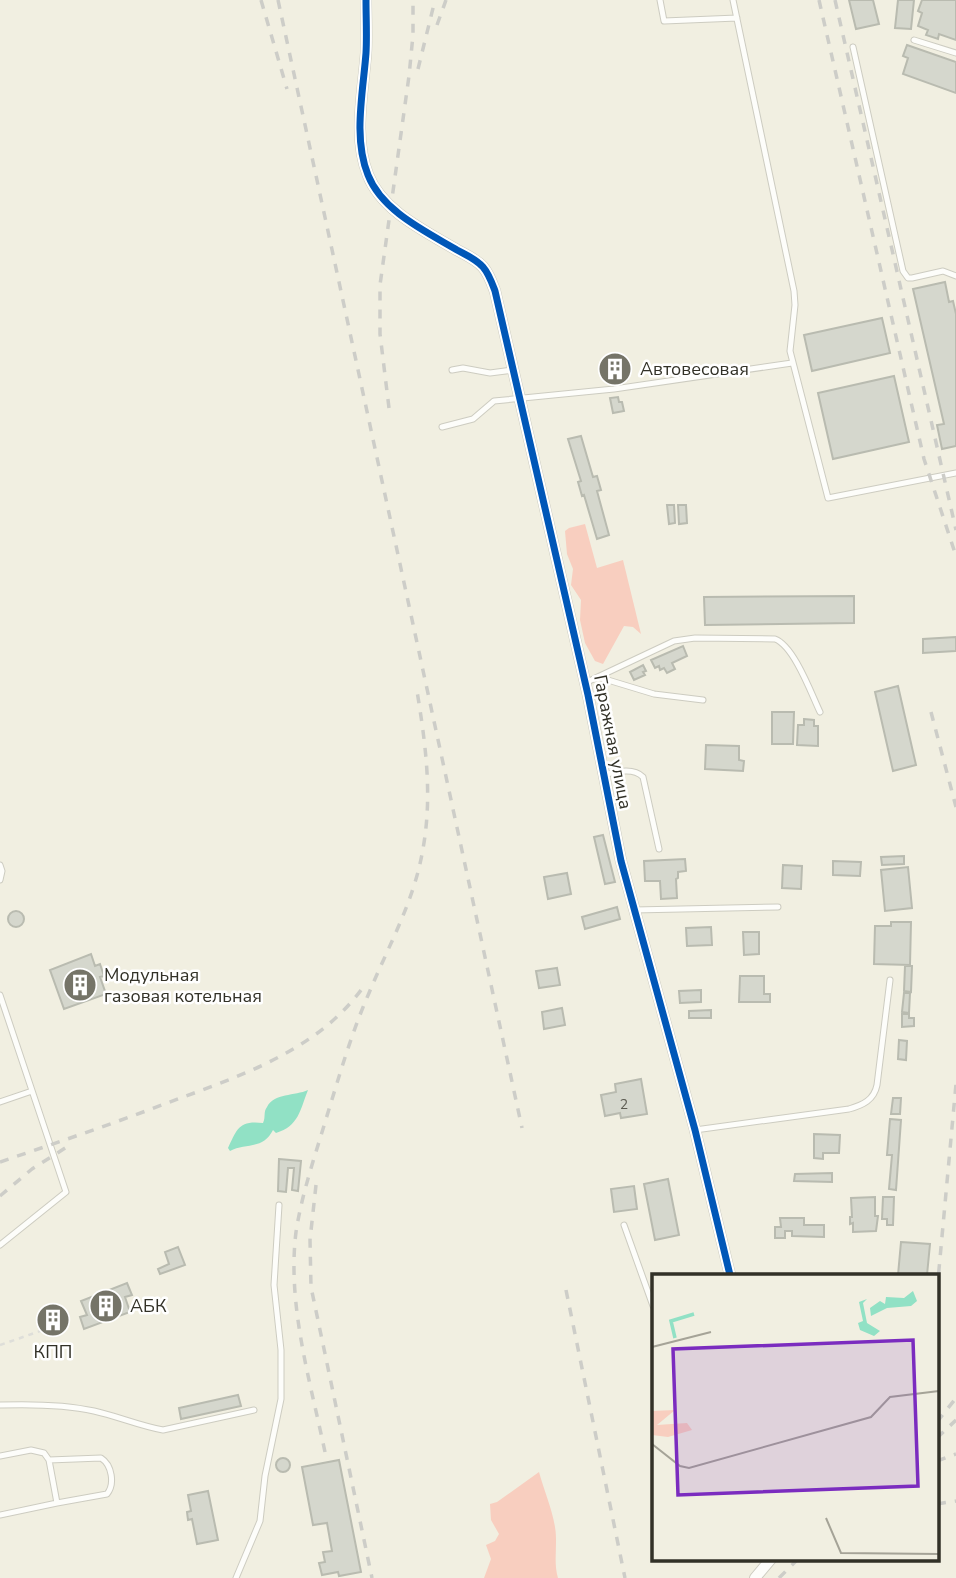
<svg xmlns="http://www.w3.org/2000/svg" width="956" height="1578" font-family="'Nunito Sans',sans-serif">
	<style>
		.green { fill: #f8cebf }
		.water { fill: #91e1c5 }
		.building { fill: #d5d7cd; stroke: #b9bbb0; stroke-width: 2 }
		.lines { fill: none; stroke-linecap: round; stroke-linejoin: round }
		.service-casing { stroke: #cdccc1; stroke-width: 7 }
		.minor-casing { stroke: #cdccc1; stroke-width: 12 }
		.path { stroke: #deded9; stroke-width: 2.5; stroke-dasharray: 5 5; stroke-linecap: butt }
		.service { stroke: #fdfdfa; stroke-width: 5 }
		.minor { stroke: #fdfdfa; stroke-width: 10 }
		.rail { stroke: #cdcdc8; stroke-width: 3.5; stroke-dasharray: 9 9; stroke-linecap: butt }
		.cycleway-casing { stroke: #fff; stroke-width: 11 }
		.cycleway { stroke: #0057b8; stroke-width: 7 }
		.labels { text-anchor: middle; stroke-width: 5; stroke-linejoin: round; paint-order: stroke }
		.number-label { font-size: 14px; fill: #5b5a50 }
		.poi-label { font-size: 18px; fill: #323127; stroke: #fff; text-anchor: start }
		.street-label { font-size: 18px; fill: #323127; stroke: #fff }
		.inset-river { fill: none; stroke: #91e1c5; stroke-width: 3.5 }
		.inset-road { fill: none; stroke: #a5a397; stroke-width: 2 }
		.view { fill: #7b2cbf; fill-opacity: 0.15; stroke: #7b2cbf; stroke-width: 3.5 }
		.inset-edge { fill: none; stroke: #323127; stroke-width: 3.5 }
	</style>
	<rect width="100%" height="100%" fill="#f1efe1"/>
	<!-- green -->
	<path class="green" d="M585,524l12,44 26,-8 18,74 -8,-7 -9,-1 -21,38 -8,-3 -10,-18 -5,-23 1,-20 -10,-15 2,-16 -6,-15 -2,-23 4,-3z
		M539,1472c5,18 13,37 16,55 3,18 -2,34 3,51h-74l7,-19 -5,-14 9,-4 4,-7 -8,-14 -1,-16 7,-2z"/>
	<!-- water -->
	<path class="water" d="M308,1090c-8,20 -9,36 -32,43l-3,-3c-10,20 -28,13 -43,21l-2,-3c9,-18 10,-28 35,-25 3,-6 0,-11 4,-16 7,-14 28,-11 41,-17z"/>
	<!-- building -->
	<path class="building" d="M849,0h24l6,24 -23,5z
		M898,0h16l-3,29 -16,-1z
		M922,0h34v40l-17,-6 -1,5 -12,-4 2,-5 -10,-4 4,-13 -4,-2z
		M907,45l49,17v31l-53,-19 5,-16 -5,-2z
		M945,282l4,20 4,-1 3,13v132l-14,3 -5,-24 7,-1 -31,-135z
		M882,318l8,35 -78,18 -8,-36z
		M625,362l2,18 -20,2 -2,-18z
		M894,376l15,66 -76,17 -15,-66z
		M618,397l1,5h3l2,9 -11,2 -3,-15z
		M581,436l12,41 4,-1 4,14 -4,1 12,44 -12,4 -13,-44 -2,1 -4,-14 3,-1 -13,-42z
		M667,505h7l1,18 -6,1z
		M678,505h8l1,18 -8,1z
		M854,596v27l-149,2 -1,-28z
		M956,637v14l-33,2v-14z
		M683,646l4,10 -15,7 3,6 -8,4 -3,-5 -4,2 -1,-4 -4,2 -4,-8z
		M643,665l3,6 -3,1 2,3 -11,5 -4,-8z
		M898,686l18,79 -23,6 -18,-79z
		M772,712h22l-1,32h-21z
		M804,719l10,1v6h4v20l-21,-1 1,-20h6z
		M706,745l33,1v14l5,1 -1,10 -38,-2z
		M603,835l12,47 -10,2 -11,-47z
		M904,856v8l-22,1 -1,-8z
		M685,859l1,12 -8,1v6l-2,1 1,19 -16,1 -1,-18h-15l-1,-20z
		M833,861l28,1 -1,14 -27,-1z
		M783,865l19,1 -1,23 -19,-1z
		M908,867l4,41 -27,3 -4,-41z
		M567,873l4,21 -23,5 -4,-22z
		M617,907l3,12 -35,10 -3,-12z
		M8 919a8 8 0 1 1 16 0a8 8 0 1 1-16 0Z
		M891,922h20l-1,43 -36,-1 1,-38h16z
		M711,927l1,18 -25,1 -1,-18z
		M743,932h16v22l-15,1z
		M91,954l4,12 5,-2 4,12 -4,1 6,17 -42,15 -14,-39z
		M905,966h7l-1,26 -7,-1z
		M557,968l3,17 -21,3 -3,-17z
		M740,976h24v18h6v8h-31z
		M701,990v12l-21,1 -1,-12z
		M904,993h6l-1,20 -7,-1z
		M562,1008l3,17 -21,4 -2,-17z
		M711,1010v8h-22v-7z
		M902,1014h7v4h5v8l-12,1z
		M899,1040l8,1 -1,19 -8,-1z
		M641,1079l6,35 -26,4 -1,-5 -15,3 -4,-21 15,-3 -1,-8z
		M893,1098h8l-1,16h-9z
		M890,1119l11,1 -5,70 -7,-1 3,-34h-5z
		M814,1134l26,1 -1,18h-16v6l-9,-1z
		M279,1159l22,2 -3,30 -6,-1 2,-22h-6l-2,24 -8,-1z
		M832,1173v9l-38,-1 1,-7z
		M668,1179l11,56 -24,5 -11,-56z
		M634,1186l3,23 -23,3 -3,-23z
		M875,1197v19h3l-2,15 -23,1v-9l-3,1v-7h2l-1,-19z
		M883,1197h11l-1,28h-6v-6h-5z
		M780,1218h24v7h20v12l-32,-1v-5h-7v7h-10v-11h6z
		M901,1242l29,2 -3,31h-29z
		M178,1247l7,18 -25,9 -2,-5 11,-5 -4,-12z
		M127,1283l5,12 -7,2 5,15 -46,17 -4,-12 7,-2 -6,-14z
		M56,1309l6,18 -12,4 -6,-18z
		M238,1395l3,11 -60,13 -2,-11z
		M276 1465a7 7 0 1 1 14 0a7 7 0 1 1-14 0Z
		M339,1460l22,112 -22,4 -1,-4 -16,3 -3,-12 6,-1 -2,-10 9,-1 -5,-28 -14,2 -11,-58z
		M208,1491l10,49 -21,4 -5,-25 -4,1 -1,-8 4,-1 -3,-16z"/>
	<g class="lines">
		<defs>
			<path id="service" d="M660,0l4,21 73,-3
				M733,0l61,291 1,14 -5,46 38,147 128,-25
				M914,40l42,13
				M853,47l50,224 5,7h4l31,-7 13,5
				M452,370l11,-2 27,5 23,-3
				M606,377l20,-3
				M442,427l31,-8 21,-18 120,-12 178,-26
				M598,677l56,17 49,6
				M585,683l89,-42 21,-3 80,1c19,7 36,54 45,73
				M603,775c13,-3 30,-8 40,2l16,72
				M0,865l2,6 -2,9
				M634,910l144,-3
				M0,995l66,197 -66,53
				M0,1102l32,-11
				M695,1130l154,-21c14,-4 25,-9 28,-24l13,-105
				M624,1225l29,81
				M0,1405c31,-1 63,-1 94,6 23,5 46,15 69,19l91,-20
				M0,1456l31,-6 13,3 5,7 8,43 -57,12
				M49,1460l52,-2c11,7 14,26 6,36l-50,9
				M236,1578l24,-57 5,-45 16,-77v-49l-7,-65 5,-80"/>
			<path id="minor" d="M366,0c0,18 1,36 0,53 -3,40 -13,85 2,122 14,36 57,56 89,75 9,5 19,9 26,17 6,7 9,16 12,24l93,404 33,166 74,269 35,145
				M755,1578l16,-19"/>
		</defs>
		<!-- service casing -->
		<use href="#service" class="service-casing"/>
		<!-- minor casing -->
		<use href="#minor" class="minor-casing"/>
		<!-- path -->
		<path class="path" d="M0,1345l49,-17"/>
		<!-- service -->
		<use href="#service" class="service"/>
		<!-- minor -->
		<use href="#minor" class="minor"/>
		<!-- rail -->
		<path class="rail" d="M261,0l26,89
			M278,0l244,1128
			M819,0l105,459 32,97
			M835,0l121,530
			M437,25l9,-25
			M418,69l17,-69
			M389,408l-9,-74v-49l29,-209 4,-41v-35
			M931,712l25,95
			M0,1162c56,-19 112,-38 167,-59 73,-27 154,-53 199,-120
			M316,1185l-6,55 1,47 61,291
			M0,1196l32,-27 38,-24
			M566,1290l59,288
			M937,1291l19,-207
			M937,1422l19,-24
			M937,1438l19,-18
			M325,1452c-15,-72 -38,-147 -29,-220 6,-39 19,-76 30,-113 13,-42 25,-85 43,-126 19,-46 44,-90 53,-139 11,-55 4,-108 -5,-163
			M937,1461l19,-7
			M937,1504l19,-3
			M779,1578l19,-19"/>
		<defs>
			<path id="cycleway" d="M366,0c0,18 1,36 0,53 -3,40 -13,85 2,122 14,36 57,56 89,75 9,5 19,9 26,17 6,7 9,16 12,24l93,404 33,166 74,269 35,145"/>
		</defs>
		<!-- cycleway casing -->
		<use href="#cycleway" class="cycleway-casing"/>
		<!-- cycleway -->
		<use href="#cycleway" class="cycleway"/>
	</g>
	<!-- icons -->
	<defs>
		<symbol id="building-disc" viewBox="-11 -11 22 22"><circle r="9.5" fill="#757468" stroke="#fff"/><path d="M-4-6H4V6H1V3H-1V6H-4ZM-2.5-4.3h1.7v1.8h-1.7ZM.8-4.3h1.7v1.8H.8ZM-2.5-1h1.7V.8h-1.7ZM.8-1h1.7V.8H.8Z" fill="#fff"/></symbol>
	</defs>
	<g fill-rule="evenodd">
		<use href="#building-disc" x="596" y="350" width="38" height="38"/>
		<use href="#building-disc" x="61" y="966" width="38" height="38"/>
		<use href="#building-disc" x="87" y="1287" width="38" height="38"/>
		<use href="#building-disc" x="34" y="1301" width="38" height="38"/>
	</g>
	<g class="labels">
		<!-- number labels -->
		<g class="number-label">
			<text x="624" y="1109">2</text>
		</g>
		<!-- poi labels -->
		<g class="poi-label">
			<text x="640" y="375">Автовесовая</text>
			<text x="104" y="981">Модульная<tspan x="104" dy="21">газовая котельная</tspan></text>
			<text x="130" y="1312">АБК</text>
			<text x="53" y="1358" text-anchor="middle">КПП</text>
		</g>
		<!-- street labels -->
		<g class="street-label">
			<text transform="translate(613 742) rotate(79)" y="6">Гаражная улица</text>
		</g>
	</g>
	<!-- overview -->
	<g transform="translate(652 1274)">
		<rect width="287" height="287" fill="#f1efe1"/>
		<path d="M23,136l-18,15 30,-2 5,7 -24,7 -16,-2v-24z" fill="#f8cebf"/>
		<path d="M261,17l4,10 -6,5 -24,2 -16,8 -1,-8 10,-7 5,3 1,-7 18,1zM215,25l-4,4 4,20 13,8 -6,5 -14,-6 -2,-7 5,-2 -4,-19z" fill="#91e1c5"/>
		<path class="inset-river" d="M23,64l-4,-17 23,-7"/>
		<path class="inset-road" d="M0,73l59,-15M0,170l28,22 9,2 182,-51 19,-20 49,-6M174,244l15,35 98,1"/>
		<path class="view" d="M261,66l5,146 -240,9 -5,-146z"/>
		<rect width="287" height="287" class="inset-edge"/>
	</g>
</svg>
